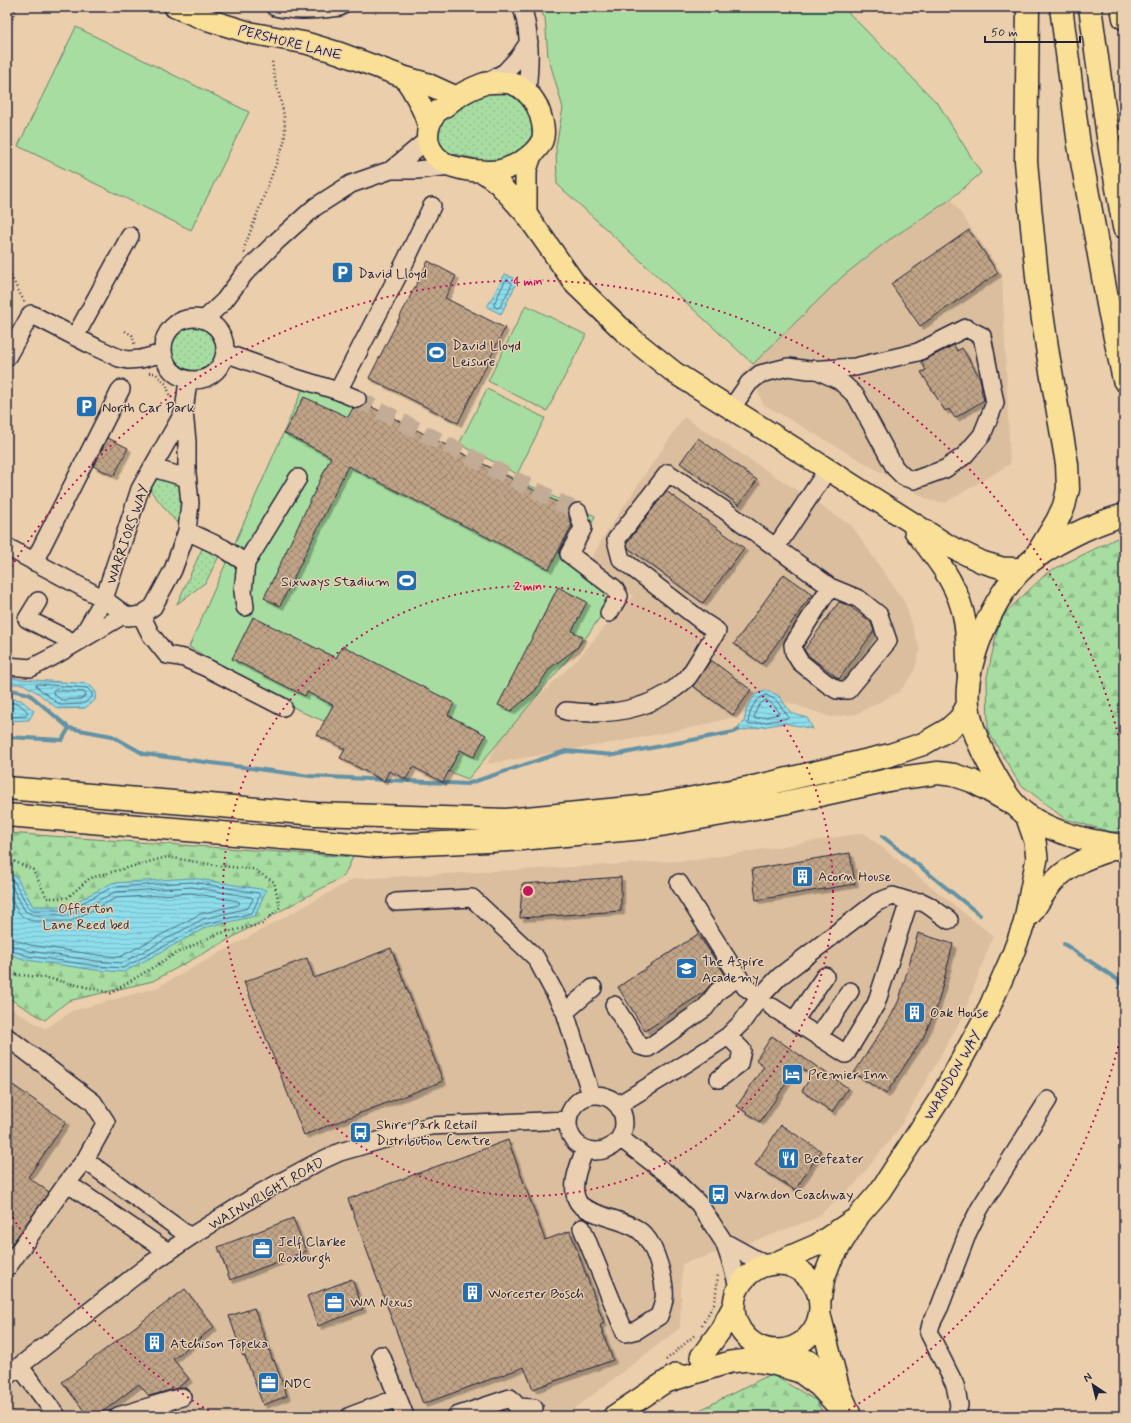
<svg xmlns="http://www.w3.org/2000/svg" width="1131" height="1423" font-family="Mynerve,sans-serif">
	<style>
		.built { fill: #dabe9e }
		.grass { fill: url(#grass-dots); stroke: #64806e }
		.forest { fill: url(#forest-firs); stroke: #64806e }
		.park { fill: #a7dda0; stroke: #64806e }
		.water { fill: url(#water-rules); stroke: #6292a5 }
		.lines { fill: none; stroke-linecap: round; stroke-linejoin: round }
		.shore { stroke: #4d6d81; stroke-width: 1 }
		.stream { stroke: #6292a5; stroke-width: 4 }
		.building { fill: url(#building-cross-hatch); stroke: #22223b; filter: url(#shadow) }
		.minor-tunnel { stroke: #c3ac95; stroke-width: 17; stroke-dasharray: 17 8; stroke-linecap: butt }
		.minor-casing { stroke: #22223b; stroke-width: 20 }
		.major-casing { stroke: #22223b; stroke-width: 24 }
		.highway-casing { stroke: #22223b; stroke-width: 25 }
		.path { stroke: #22223b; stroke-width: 2.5; stroke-dasharray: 1 3; stroke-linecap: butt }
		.minor { stroke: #ead0b1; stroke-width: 17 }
		.major { stroke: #fadf96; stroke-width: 21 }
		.highway { stroke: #fadf96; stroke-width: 22 }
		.ring { fill: none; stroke: #c2185b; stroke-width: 2; stroke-dasharray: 2 4 }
		.labels { text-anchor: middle; stroke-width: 3; stroke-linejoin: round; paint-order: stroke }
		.street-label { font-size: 14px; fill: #22223b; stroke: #ead0b1 }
		.poi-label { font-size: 14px; fill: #22223b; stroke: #ead0b1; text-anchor: start }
		.park-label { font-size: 14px; fill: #363e4a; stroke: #ead0b1 }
		.centre { fill: #c2185b; stroke: #ead0b1; stroke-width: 2 }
		.ring-label { font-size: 12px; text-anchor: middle; font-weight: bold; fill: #c2185b; stroke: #ead0b1; stroke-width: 3; stroke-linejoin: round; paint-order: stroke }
	</style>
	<defs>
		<pattern id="grass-dots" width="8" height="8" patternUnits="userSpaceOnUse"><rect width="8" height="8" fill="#a7dda0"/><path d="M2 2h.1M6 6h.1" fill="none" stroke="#8fbd8b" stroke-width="1.8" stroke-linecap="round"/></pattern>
		<pattern id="forest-firs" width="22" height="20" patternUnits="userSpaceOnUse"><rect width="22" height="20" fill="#a7dda0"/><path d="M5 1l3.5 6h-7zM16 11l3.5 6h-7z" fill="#8fbd8b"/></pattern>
		<pattern id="water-rules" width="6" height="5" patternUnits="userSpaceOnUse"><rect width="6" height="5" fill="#8dddeb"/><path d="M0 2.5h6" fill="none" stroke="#79bdca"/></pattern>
		<pattern id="building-cross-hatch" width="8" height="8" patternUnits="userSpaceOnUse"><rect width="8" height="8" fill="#c0a487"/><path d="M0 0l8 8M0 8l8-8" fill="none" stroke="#9c8570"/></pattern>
		<filter id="shadow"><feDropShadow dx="3.5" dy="3.5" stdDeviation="0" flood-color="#0004"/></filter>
	</defs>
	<rect width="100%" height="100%" fill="#ebceab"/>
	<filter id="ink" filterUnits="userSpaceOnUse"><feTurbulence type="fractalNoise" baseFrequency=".025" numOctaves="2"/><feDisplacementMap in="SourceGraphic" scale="8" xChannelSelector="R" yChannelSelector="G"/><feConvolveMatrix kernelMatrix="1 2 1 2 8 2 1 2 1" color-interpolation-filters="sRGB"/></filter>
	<g filter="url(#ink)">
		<!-- built -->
		<path class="built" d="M951,199l51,74 8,191 -65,39 -16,-3 -166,-96 -6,-15 -17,-13 103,-100 43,-34z
			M684,417l168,109 53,77 15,47 -7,24 -14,18 -43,22 -25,3 -44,-15 -87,24 -78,15 -135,23 19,-37 72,-68 19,-23 36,-40 -44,-34 18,-31z
			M864,833l129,103 -30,80 -65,114 -43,54 -39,34 -45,17 -89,29 -2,64 -115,88h-558v-410l38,23 27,-18 84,-23 198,-109 342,-19z"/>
		<!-- grass -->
		<path class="grass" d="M495,88l17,4 14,10 6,13v20l-13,18 -16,7h-20l-38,-8 -9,-15 5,-17 7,-7z
			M169 350a24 24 0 1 1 48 0a24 24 0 1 1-48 0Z
			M167,478l10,4 6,12 -2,29 -5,-1 -26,-32 -1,-5 5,-5z
			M205,542l16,10 -15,30 -29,22z"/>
		<!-- forest -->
		<path class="forest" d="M1117,538l7,24v269l-12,1 -47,-13 -46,-36 -31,-52 -1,-54 13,-59 48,-46z
			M7,833l346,24 -9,19 -191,105 -85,20 -23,19 -38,-23z
			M771,1374l46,27 7,15h-136z"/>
		<!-- park -->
		<path class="park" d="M538,7h305l96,98 42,68 -30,26 -65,43 -43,34 -90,88 -196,-180 -1,-38 7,-38 -15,-52 -3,-38z
			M76,27l173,85 -58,118 -173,-84z
			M526,305l60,30 -39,76 -59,-30z
			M304,386l44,15 247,115 -22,51 42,28 -28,41 -119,143 -164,-66 -115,-66z
			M487,389l58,29 -28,56 -58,-30z"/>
		<!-- water -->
		<path class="water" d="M505,274l13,6 -17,34 -14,-7z
			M7,678l82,6 7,8 -1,8 -10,8 -27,1 -20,-16 -15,-9h-16z
			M767,690l12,6 12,17 16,5 6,11 -29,-6 -50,9 10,-10 3,-15 9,-13z
			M7,698l14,2 13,11 -5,9 -22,1z
			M7,875l9,1 17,30h35l44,-23 80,-5 74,12 -11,26 -48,11 -83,45 -28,-2 -70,-10 -19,-7z"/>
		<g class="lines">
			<!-- shore -->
			<path class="shore" d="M508,280l3,2 1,2 -12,23 -3,1 -3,-2v-2l11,-23z
				M38,684l49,4 5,5v4l-9,7 -23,1 -23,-18 -1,-2z
				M55,690l29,2 2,3 -5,4 -20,1 -8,-7v-2z
				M766,695l10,5 12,16 1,2 -40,7 -1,-2c2,-13 5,-23 18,-28z
				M766,700c6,3 12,8 13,14l-24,5 -1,-2c2,-7 5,-14 12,-17z
				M7,702l12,2 9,8 -2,4 -19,1
				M7,879l7,2 15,27 4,2h35l45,-23 79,-5 66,11 2,2 -8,18 -47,11 -82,44 -26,-2 -69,-10 -21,-7
				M7,884l4,1 14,26 8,4h37l45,-23 77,-5 59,10 2,2 -5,9 -45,11 -81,44 -25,-2 -68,-10 -22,-7
				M7,891c6,11 11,28 26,30h38l45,-23 75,-5 47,8 2,2 -2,2 -38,9 -80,43 -22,-2 -68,-10 -17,-6 -6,-1"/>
			<!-- stream -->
			<path class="stream" d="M7,689l22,5 40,34 43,8 32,18 166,22 157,8 99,-33 48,4 120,-23 4,-2
				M7,737l55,3 7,-12
				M882,836l98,79
				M1064,944l54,36 6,14"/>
		</g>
		<!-- building -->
		<path class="building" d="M969,230l29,43 -78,53 -29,-42z
			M428,261l28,15 -11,22 60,30 -47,95 -89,-45z
			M954,345l3,6 5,-3 18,30 2,11 -1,1 3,10 -29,18 -6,-9 -4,2 -24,-39 5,-2 -5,-8z
			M304,397l44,20 5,-9 6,1 4,-2 3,-3 203,104 -1,7 4,10 -23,44 -201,-103 -68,140 -16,-8 67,-141 -47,-24z
			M108,438l20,10 -14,28 -21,-10z
			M698,438l59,42 -18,25 -59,-42z
			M666,491l78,57 -41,55 -75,-55 -1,-5z
			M784,574l28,20 -50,70 -28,-20z
			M558,587l29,15 -15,29 11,6 -6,11 -27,20 -15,23 -24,20 -13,-6z
			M839,602l9,3 23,17 3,9 -35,48 -31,-24 -4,-5z
			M253,617l83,41 7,-12 111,57 -6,12 38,20 -12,22 -14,-7 -17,32 -30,-15 -7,12 -17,-8 -5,10 -44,-23 5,-9 -28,-14 16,-30 -26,-13 -2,4 -73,-37z
			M711,660l40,30 -18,25 -40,-29z
			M850,853l5,31 -99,16 -4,-31z
			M621,877v34l-101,7 2,-34z
			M918,933l35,11 -16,63 -14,31 -37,56 -32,-21 37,-57 8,-16z
			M698,934l27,40 -13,9 -8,9 -59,39 -27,-44z
			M391,948l52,133 -139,54 -60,-153 63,-24 7,20z
			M772,1036l76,52 -16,24 -30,-21 10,-16 -14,-9 -38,56 -23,-16 27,-40 -8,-6z
			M7,1081l59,41 -38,55 21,15 -42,59z
			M781,1125l40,26 -26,39 -40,-25z
			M508,1140l37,100 25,-9 34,92 -4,2 13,35 -80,29 -9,-22 -101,37 -75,-205z
			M293,1218l13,33 -76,29 -12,-33z
			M352,1279l11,30 -45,17 -11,-30z
			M185,1289l29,38 -41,32 16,20 -12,9 -28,8 -10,-12 -42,32h-9l-26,-34z
			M254,1308l19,53 1,-1 13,36 -24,9 -18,-49h-2l-14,-40z"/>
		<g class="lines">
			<!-- minor-tunnel -->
			<path class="minor-tunnel" d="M357,399l221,113"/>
			<defs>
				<path id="minor" d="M275,7c21,5 44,3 65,0
					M522,7c9,27 8,56 5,84
					M486,83l19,-11 14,-15 10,-15
					M391,170l36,-30
					M163 349a31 31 0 1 1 62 0a31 31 0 1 1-62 0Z
					M204,320l20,-19 21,-28 32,-32 38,-34 36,-23 40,-14h26l33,-4
					M75,337l55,-101
					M225,353l68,24 45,14 19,8
					M7,357l24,-43 66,34 22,10 9,2 13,-1 22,-6
					M338,391l68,-131 26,-54
					M731,409l18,-26 11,-9 28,-7 21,3 46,-3 63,-15 48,-24 16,8 13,67 -13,32 -18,21 -19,13 -31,11 -10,-3 -9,-9 -39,-72 -16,-15 -25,-12
					M184,412l-44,77 -36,110 24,18 13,-2 12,-8 20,-37 14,-39 3,-28 -3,-30v-32l-3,-29 4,-32
					M153,468l34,10
					M578,512l5,16 -14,26 45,34 5,8 -10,17
					M187,531l36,17 23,15 -3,28 2,16
					M7,547l97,52 -20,34 -9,10
					M776,547l52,-78
					M34,562l87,-173
					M246,563l52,-85
					M38,601l-11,18 48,24
					M141,615l10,20 16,20 17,3 23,10 76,39
					M7,666l24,2 25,-13 69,-41
					M566,711c38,5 76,1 108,-22 5,-4 10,-7 14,-12 10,-14 19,-31 29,-46l-14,-9 -82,-63 -5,-19 52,-67 55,36 107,78 29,12 20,16 9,26 -40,49h-11l-11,-7 -26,-21 -6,-10 -1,-7 37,-58
					M679,883l66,104 15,10
					M396,902l76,-4 64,60 29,54 26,83
					M614,1005l26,41 8,2 57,-40 13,-17 21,-14
					M772,1007l74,47 30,-50 33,-103
					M565,1012l28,-24
					M794,1021l31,-45
					M819,1036l31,-45
					M7,1037l86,65 13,20 -21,38 -18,23 -60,85
					M719,1079l20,-15 3,-14 -14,-14
					M568 1123a28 28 0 1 1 56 0a28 28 0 1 1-56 0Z
					M618,1105l72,-44 38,-25 14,-14 18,-25 19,-20 98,-75 16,-6 16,5 13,1 6,3 21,15
					M620,1138l50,38 29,28 25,38 8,23 6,22
					M85,1160l105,77
					M67,1183l101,69
					M582,1228l43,105 12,-3 22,-14c2,-5 4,-11 5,-17 2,-16 -8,-51 -19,-63 -4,-5 -12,-10 -18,-12 -11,-5 -43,-12 -49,-22 -9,-15 2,-39 7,-53
					M724,1242l42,23
					M381,1355l24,61
					M20,1367l37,49
					M7,1376l139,-109 44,-30 72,-45 56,-30 22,-10 90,-26 138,-6
					M118,1416l64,-19
					M350,1416l48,-18
					M456,1416l54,-18 8,9 16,1
					M957,1416l2,-11 -4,-20 -26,-52 2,-9 9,-18 28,-74 12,-24 68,-108"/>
				<path id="major" d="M175,7l27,11 49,15 55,10 33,10 65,24 21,6 31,14
					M404,77c12,16 19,31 25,49
					M486,83c7,0 17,-2 24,0 12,3 21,12 27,23 4,9 9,25 5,35 -7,15 -29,27 -44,30 -12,1 -27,0 -39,-3 -27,-5 -41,-29 -24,-54 2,-3 6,-5 9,-7 14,-12 25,-18 42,-24z
					M482,171l17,13 27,30 50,71 54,52 45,36 274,173 33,16 20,6 21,1
					M526,214v-44l5,-15
					M915,531c18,23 39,48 47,78 6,20 5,43 6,64
					M1030,915c6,-8 11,-17 17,-25 18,-26 47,-35 76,-44
					M775,1263l42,-18 35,-24
					M734 1307a43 43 0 1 1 86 0a43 43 0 1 1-86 0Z
					M820,1300l4,-22 6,-16 30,-48 20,-23 61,-94 45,-82 26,-59 12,-32 13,-66 -2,-17 -9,-26
					M820,1315l19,74 10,23
					M787,1352c26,8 33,17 52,36
					M701,1357l19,-26 13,-24
					M666,1382l64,-20 18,-2 25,4 27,8 19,14 28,30
					M614,1416l63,-42"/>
				<path id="highway" d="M1028,7l-2,154 4,46 8,79 10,68 19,110 1,25 -4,17 -7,15 -23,38
					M1061,7l18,138 30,165 15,70
					M1090,7l18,130 16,90
					M1122,7l2,11
					M1124,515c-32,9 -76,30 -101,53 -30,29 -59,95 -55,137 3,25 15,49 27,70 8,14 18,31 32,40 27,19 64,27 97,31
					M7,788l309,26 190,6 144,-14 108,-20 132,-31 33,-11 26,-15 11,-10 8,-14
					M7,815l370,31 132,-6 135,-12 139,-25 110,-24 45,-6 16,2 18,6 43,24"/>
			</defs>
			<!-- minor casing -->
			<use href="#minor" class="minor-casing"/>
			<!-- major casing -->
			<use href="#major" class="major-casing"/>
			<!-- highway casing -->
			<use href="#highway" class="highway-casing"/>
			<!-- path -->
			<path class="path" d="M7,34l9,-27
				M245,253l-2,-2 41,-108c5,-31 -10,-54 -12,-84
				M7,269l18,34
				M125,331l7,4 3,11
				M149,373h6l12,12 3,13
				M7,858l26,12 14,28h20l23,-20 77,-21 54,9 32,3 21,13 6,25 -17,17 -46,10 -44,21 -62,38 -64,-15 -35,-4 -5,-3
				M702,1325l13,-23 3,-28
				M666,1360l30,-26
				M590,1416l8,-5"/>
			<!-- minor -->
			<use href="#minor" class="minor"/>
			<!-- major -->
			<use href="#major" class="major"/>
			<!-- highway -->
			<use href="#highway" class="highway"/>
		</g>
	</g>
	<!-- distance rings -->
	<g class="ring">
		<circle cx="528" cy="891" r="305"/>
		<path d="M1124 1023A610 610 0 0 1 842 1414M214 1414A610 610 0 0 1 8 1210M8 572A610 610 0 0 1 1124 759"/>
	</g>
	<!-- icons -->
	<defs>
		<symbol id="parking-square" viewBox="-11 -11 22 22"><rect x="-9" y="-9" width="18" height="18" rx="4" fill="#1f6fb2" stroke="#ead0b1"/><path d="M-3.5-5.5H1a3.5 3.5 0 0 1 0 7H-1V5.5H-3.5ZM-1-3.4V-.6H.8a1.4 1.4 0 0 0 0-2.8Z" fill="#fff"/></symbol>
		<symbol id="stadium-square" viewBox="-11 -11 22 22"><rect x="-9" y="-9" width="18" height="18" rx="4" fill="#1f6fb2" stroke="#ead0b1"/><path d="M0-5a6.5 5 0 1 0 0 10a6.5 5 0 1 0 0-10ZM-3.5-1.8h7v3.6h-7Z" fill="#fff"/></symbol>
		<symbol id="building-square" viewBox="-11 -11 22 22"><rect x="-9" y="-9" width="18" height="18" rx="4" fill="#1f6fb2" stroke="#ead0b1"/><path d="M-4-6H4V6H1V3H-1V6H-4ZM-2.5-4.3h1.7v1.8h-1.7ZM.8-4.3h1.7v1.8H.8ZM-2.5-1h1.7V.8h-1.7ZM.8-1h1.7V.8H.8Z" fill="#fff"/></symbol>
		<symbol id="school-square" viewBox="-11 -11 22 22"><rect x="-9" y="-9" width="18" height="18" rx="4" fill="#1f6fb2" stroke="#ead0b1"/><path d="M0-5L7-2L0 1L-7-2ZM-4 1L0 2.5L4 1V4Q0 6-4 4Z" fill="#fff"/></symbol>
		<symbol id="hotel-square" viewBox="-11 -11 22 22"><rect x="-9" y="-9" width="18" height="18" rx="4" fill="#1f6fb2" stroke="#ead0b1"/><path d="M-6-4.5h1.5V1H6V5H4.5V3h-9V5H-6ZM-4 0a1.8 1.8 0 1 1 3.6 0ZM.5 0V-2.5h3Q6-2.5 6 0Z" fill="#fff"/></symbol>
		<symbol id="bus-square" viewBox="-11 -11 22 22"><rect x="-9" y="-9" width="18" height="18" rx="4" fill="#1f6fb2" stroke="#ead0b1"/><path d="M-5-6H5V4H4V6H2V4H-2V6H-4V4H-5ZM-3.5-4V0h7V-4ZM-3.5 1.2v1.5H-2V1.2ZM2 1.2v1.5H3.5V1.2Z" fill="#fff"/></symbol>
		<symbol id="restaurant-square" viewBox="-11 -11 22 22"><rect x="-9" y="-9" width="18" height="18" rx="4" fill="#1f6fb2" stroke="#ead0b1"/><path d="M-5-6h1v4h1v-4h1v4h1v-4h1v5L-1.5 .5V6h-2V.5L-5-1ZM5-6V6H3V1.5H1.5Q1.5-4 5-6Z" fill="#fff"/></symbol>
		<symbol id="office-square" viewBox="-11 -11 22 22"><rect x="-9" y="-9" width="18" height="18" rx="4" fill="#1f6fb2" stroke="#ead0b1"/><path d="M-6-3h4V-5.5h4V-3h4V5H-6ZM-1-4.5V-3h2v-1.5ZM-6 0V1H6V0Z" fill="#fff"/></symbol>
	</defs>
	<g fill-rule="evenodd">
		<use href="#parking-square" x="330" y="260" width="25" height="25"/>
		<use href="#stadium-square" x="424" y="340" width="25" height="25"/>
		<use href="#parking-square" x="74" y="394" width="25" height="25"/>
		<use href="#stadium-square" x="394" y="568" width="25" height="25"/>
		<use href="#building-square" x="790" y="864" width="25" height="25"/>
		<use href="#school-square" x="674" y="956" width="25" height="25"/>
		<use href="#building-square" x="902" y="1000" width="25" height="25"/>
		<use href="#hotel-square" x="780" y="1062" width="25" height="25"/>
		<use href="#bus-square" x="348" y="1120" width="25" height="25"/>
		<use href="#restaurant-square" x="776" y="1146" width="25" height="25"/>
		<use href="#bus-square" x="706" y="1182" width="25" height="25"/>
		<use href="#office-square" x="250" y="1236" width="25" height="25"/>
		<use href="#building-square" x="460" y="1280" width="25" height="25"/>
		<use href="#office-square" x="322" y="1290" width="25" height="25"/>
		<use href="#building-square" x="142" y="1330" width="25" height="25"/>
		<use href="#office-square" x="256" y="1370" width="25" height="25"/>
	</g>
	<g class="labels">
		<!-- street labels -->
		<g class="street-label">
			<text transform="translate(290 42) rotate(14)" y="5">PERSHORE LANE</text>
			<text transform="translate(127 534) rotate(-71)" y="5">WARRIORS WAY</text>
			<text transform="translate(952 1075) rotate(-60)" y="5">WARNDON WAY</text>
			<text transform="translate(266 1193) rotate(-30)" y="5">WAINWRIGHT ROAD</text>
		</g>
		<!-- poi labels -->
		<g class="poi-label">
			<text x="358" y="278">David Lloyd</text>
			<text x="452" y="350">David Lloyd<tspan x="452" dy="16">Leisure</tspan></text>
			<text x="102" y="412">North Car Park</text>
			<text x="390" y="586" text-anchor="end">Sixways Stadium</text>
			<text x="818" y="881">Acorn House</text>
			<text x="702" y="966">The Aspire<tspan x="702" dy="16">Academy</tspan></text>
			<text x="930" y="1017">Oak House</text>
			<text x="808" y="1079">Premier Inn</text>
			<text x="376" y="1129">Shire Park Retail<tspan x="376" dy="16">Distribution Centre</tspan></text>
			<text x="804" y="1163">Beefeater</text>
			<text x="734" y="1199">Warndon Coachway</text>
			<text x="278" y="1246">Jelf Clarke<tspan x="278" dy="16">Roxburgh</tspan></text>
			<text x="488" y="1298">Worcester Bosch</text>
			<text x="350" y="1307">WM Nexus</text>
			<text x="170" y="1348">Atchison Topeka</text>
			<text x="284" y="1388">NDC</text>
		</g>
		<!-- park labels -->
		<g class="park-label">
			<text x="86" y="913">Offerton<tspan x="86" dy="16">Lane Reed bed</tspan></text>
		</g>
	</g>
	<circle cx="528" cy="891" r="6" class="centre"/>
	<g class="ring-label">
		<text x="528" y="285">4 min</text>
		<text x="528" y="590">2 min</text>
	</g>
	<!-- margin -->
	<rect width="1131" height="1423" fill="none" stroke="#ead0b1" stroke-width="24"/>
	<rect x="12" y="12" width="1107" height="1399" fill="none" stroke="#22223b" stroke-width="1.5" filter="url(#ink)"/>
	<!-- north arrow -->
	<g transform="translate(1093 1385) rotate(325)" stroke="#ead0b1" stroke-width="3" paint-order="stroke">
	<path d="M0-3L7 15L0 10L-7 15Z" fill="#22223b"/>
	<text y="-6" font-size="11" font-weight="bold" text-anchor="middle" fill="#22223b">N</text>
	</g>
	<!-- scale -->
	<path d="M985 36v6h95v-6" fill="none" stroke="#22223b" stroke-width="2"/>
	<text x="991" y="36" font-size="12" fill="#22223b" stroke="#ead0b1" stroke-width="3" paint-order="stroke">50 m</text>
</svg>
